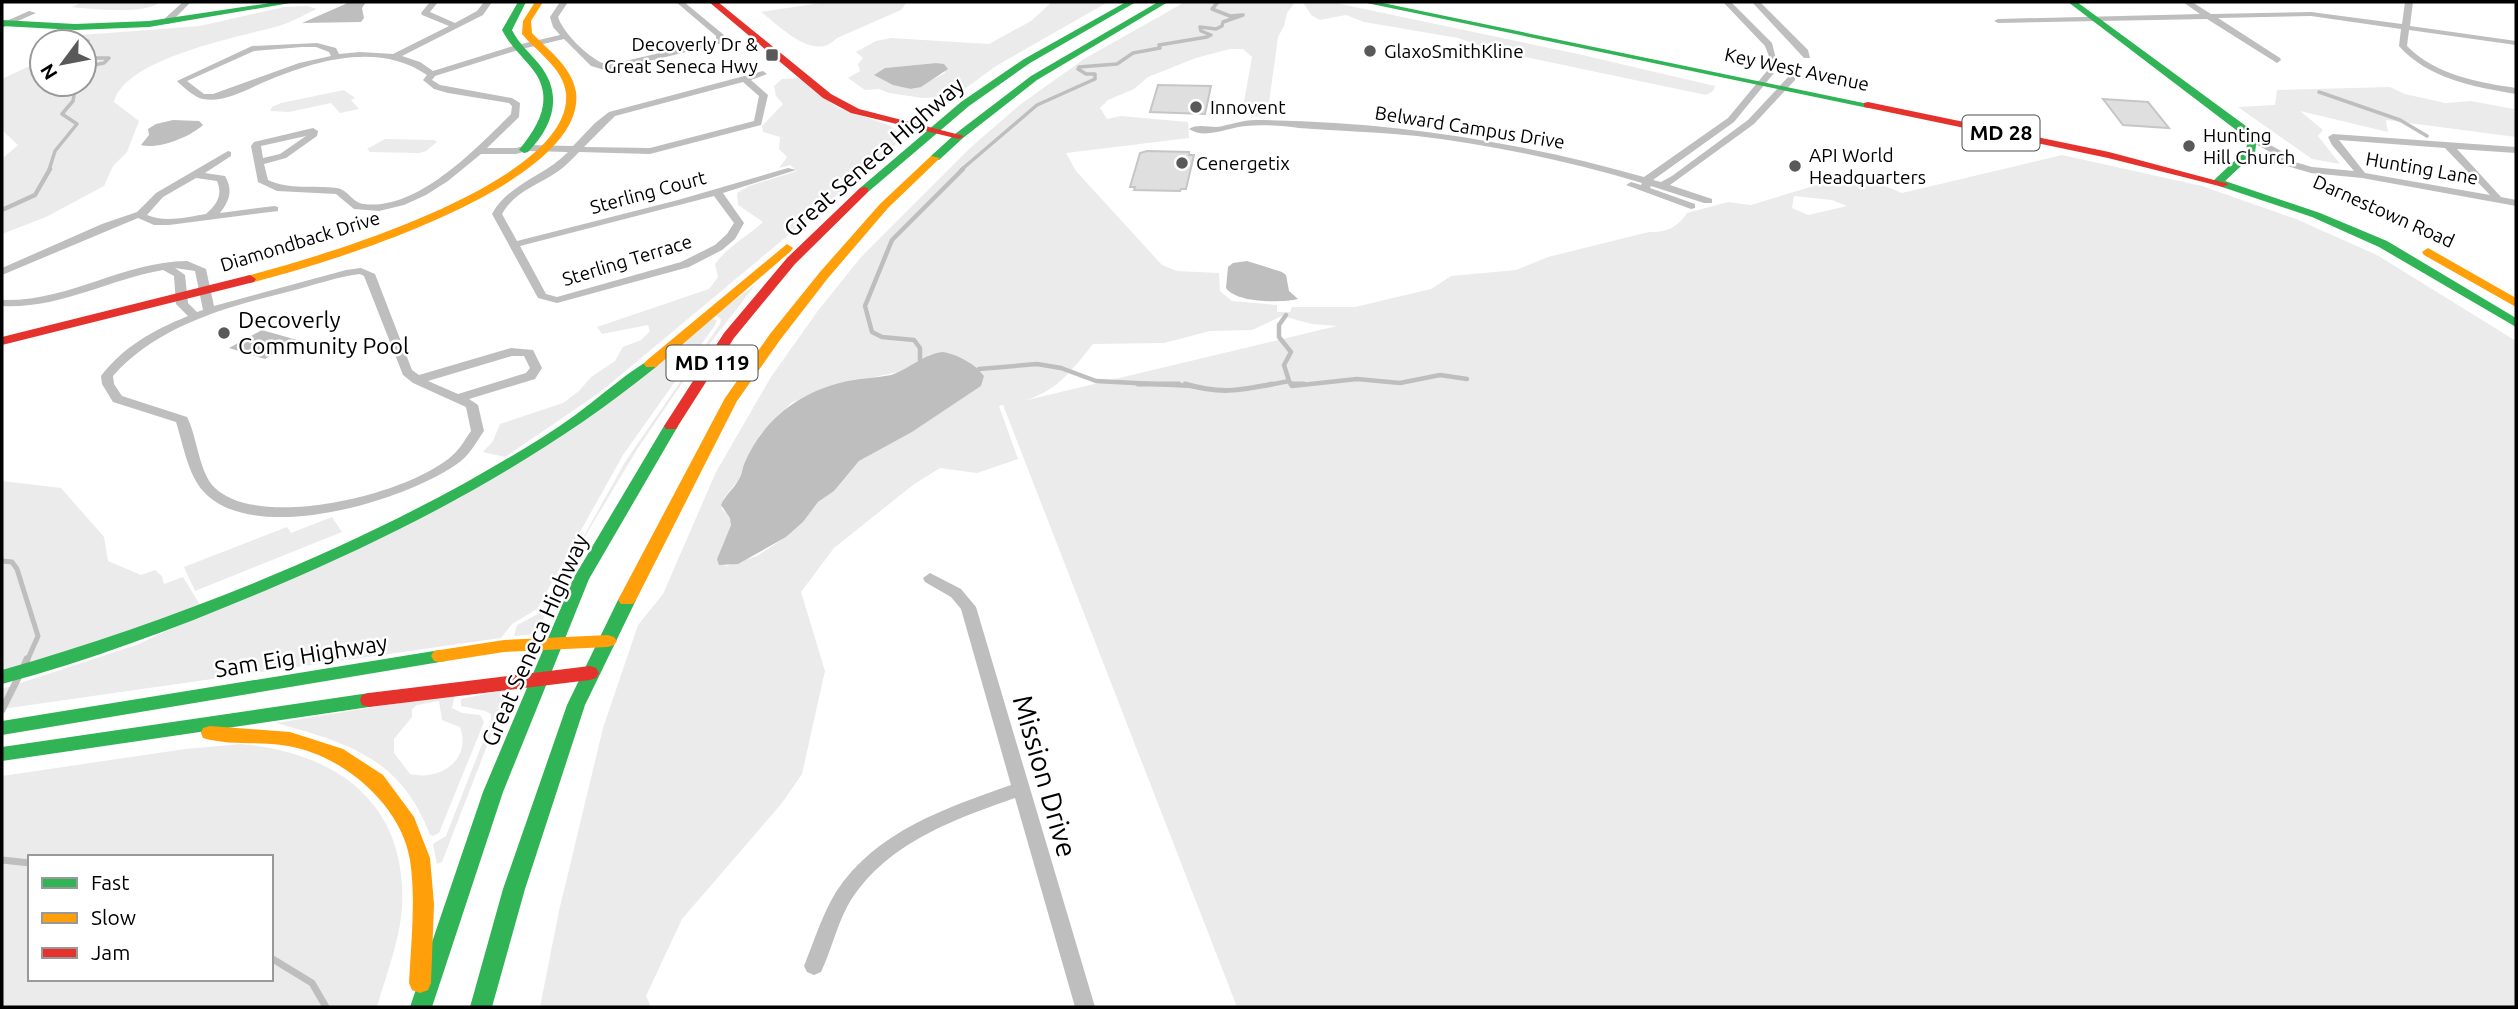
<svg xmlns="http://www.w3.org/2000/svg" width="2518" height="1009" font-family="Ubuntu,sans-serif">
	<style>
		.green { fill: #ebebeb; fill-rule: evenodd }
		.water { fill: #bebebe }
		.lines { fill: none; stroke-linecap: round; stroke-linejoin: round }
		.stream-far3 { stroke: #bebebe; stroke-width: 3.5 }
		.stream-far2 { stroke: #bebebe; stroke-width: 4.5 }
		.stream-far1 { stroke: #bebebe; stroke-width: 5 }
		.stream { stroke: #bebebe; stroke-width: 7 }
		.building { fill: #dfdfdf; stroke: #c6c6c6; stroke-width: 2 }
		.street { fill: #bebebe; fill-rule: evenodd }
		.fast { fill: #30b455; fill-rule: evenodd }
		.slow { fill: #ff9f0a; fill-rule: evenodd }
		.jam { fill: #e5322d; fill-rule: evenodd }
		.poi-dot { fill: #595959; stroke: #fff; stroke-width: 2.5 }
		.labels { text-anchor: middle; stroke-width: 5; stroke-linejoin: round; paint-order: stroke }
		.far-poi-label { font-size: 19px; fill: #000; stroke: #fff; text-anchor: start }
		.far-street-label { font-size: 19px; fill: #000; stroke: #fff }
		.shield { fill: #fff; stroke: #4c4c4c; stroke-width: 2 }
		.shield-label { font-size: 21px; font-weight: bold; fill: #000 }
		.street-label { font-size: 23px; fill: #000; stroke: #fff }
		.poi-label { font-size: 23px; fill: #000; stroke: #fff; text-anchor: start }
		.near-street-label { font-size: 28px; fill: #000; stroke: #fff }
	</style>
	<rect width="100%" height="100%" fill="#fff"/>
	<!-- green -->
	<path class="green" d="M83,2h77c-15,13 -68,7 -88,5z
		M828,2h79l-6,8 -64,28c-23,25 -57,-12 -76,-26z
		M1052,2h56l-112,64 -41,30 -32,2 -34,-5 -10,-4 -14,1 -17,-12 12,-7 -2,-7 5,-6 -7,-6 20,-11 15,-3 98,6 42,-23zM936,63l8,1 1,9 -31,16h-5l-24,-21z
		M1185,2h110l-8,11 -3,13 -6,11 -9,66 -6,14 -12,-1 -7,-14 8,-45 -9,-8h-13l-34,9 -48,19 -14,12 -26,11 -8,8 7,11 14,-3 67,6 1,16 -123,15 10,18 86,94 15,6 42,2 1,18 12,10 45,4v7h13l2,-5h63l76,-18 20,-13 65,-6 32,-13 101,-25c17,1 29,-5 38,-19l41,-11 23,3 89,-27 35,4 27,11 160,-38 140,31 94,33 81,36 139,86v666h-1279l-234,-602 -4,1 19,53 -41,14 -37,-5 -27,17 -79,63 -33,44 24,79 -23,103 -20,29 -100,116 -36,77 5,11h-111l19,-96 44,-183 35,-103 25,-31 53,-122 55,-95 46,-65 44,-55 109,-109 51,-44 63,-45zM1794,196l38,4 15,6 -39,9 -16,-7zM1282,316l30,8 25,2 -310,74c33,-12 44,-29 66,-56l71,-1 46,-12 42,-1zM944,352l25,10 12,24 -69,46 -53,29 -25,30 -16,11 -15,20 -17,15 -29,19 -31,10 -9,-7 14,-34v-7l-9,-9 2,-11 16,-20 4,-15 16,-28 31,-32 40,-17 72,-15 26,-16z
		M1303,2h28l247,52 137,32 -2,5 -7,4 -214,-45 -34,-12 -94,-16 -18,-7 -26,5 -9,-5z
		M307,6l10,3c-12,5 -23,12 -35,16 -40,12 -156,32 -168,77l25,19 -12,31 -14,14 -9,20 -58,31 -44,17v-75l16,-14 -16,-15v-51l40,-19v24h42v-42h-17l14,-7 119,-9 84,-19z
		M799,78l37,29 55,19 10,10 -7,11 -295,246 -94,64 -22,-5 10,-11 7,-17 63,-21 16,-12 12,-14 24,-16 8,-14 18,-7 9,-9 -2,-6 -46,9 -5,-7 112,-38 9,-12 -3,-13c13,-18 32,-27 48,-42l-25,-17 -1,-12 12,-7 48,-15 -7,-6 -11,3 8,-11 -8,-8 1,-12 -17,-5 -1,-6 21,-22 -7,-8 -2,-10 8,-7z
		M2390,87l15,7 40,9 26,-2 43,8 2,28 -130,-17 2,12 -88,-21 23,19 -5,6 22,28 -28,-5 -74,-52 37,-2 2,-15z
		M344,90l11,8 -4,2 8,9 -19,4 -9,-10 -42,9 -19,-1 2,-4 9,-4z
		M385,139l49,1 3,2 -11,9 -7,2 -49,-1 -3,-3z
		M756,284l-52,67 -66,97 -51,85 -52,101 -21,2 3,-11 19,-10 9,-9 80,-144 95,-138 1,-5 -6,-4z
		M711,319l6,1 -2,5 -92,130 -86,154 -25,15 -11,14 -499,71v-20l134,-44 324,-147z
		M2,481l59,7 43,49 4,24 33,14 14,-5 7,6 2,8 19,-7 17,28 -126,46 -72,21z
		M332,517l10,15 -147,59 -11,-24 103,-40 4,6z
		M509,689l-67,173 -5,2 -4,-20 13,-8 45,-115v-7l-6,-3 -24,-5v-7z
		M455,694l-3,14 10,5 18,2 4,7 -45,111 -6,3 -3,-1c-29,-77 -82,-92 -154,-112zM439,701l3,19 18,7c12,34 -21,54 -50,47l-16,-21v-14l18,-22v-8l5,-4z
		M241,744c98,9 167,60 161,165 -3,34 -16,66 -25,98h-375v-231l183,-27zM30,857h241v122h-241z"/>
	<!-- water -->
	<path class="water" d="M350,2h16l-4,6 2,10 -3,4 -59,1z
		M936,63l8,1 4,5 -27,18 -10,2 -18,-4 -19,-10 11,-7z
		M173,120l26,1 4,4c-13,12 -45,25 -62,20l8,-10 -1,-6 8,-5z
		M1247,261l35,11 4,3 3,16 9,8c-17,4 -62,4 -72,-11l2,-21 5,-4z
		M262,330l35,10 -32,19 -36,-11z
		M944,352c16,4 30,11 40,24l-3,10 -69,46 -53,29 -25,30 -16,11 -15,20 -17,15 -48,27 -19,1 -2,-6 14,-34 -1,-7 -9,-13c4,-10 13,-16 18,-26 3,-4 3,-10 5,-15 20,-46 57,-73 104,-83 14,-3 29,-3 43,-6 19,-6 33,-22 53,-23z"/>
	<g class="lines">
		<!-- stream-far3 -->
		<path class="stream-far3" d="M84,45l4,-4
			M84,58h25l-5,5 -20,4
			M2319,92l81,28 27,16
			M49,170l6,-19 22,-27 -15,-10 11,-13 3,-17
			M961,170l76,-65 58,-26v-5h-9l-8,-5 1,-2 38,-3 16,-11 27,-5 -1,-3 48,-8 4,-2 -10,-4 -1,-4 16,2 6,-3 1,-4 20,-7 -13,1 -18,-7 6,-7"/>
		<!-- stream-far2 -->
		<path class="stream-far2" d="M2,210l33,-15 15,-26
			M1286,315l-7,10v12l12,15 -7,13 5,16
			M920,360v-12l-6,-8 -32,-3 -10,-5 -7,-26 27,-66 71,-71
			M979,369l58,-5 24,4 35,13 96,5
			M1264,386l25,-5 3,5 65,-7 43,4 40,-8 27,4"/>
		<!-- stream-far1 -->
		<path class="stream-far1" d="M1138,384h41
			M1185,384c34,10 54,7 87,0
			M1291,384h13
			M2,561l10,1 5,7 21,67 -11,25"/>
		<!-- stream -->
		<path class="stream" d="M24,666l3,-7
			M2,710l16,-32
			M2,860l28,3
			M271,958l41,25 14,24"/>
	</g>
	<!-- building -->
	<path class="building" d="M1158,85l53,1 -6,28 -55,-2z
		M2103,99l45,3 21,26 -46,-3z
		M1147,151l42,1v3h5l-8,34h-5l-1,2 -46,-1 1,-3h-5l10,-34z"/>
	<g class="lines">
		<!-- street -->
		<path class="street" d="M183,2h8l-22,22h-6v-4z
			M430,2h8l-8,10 25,11 22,-12 7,-9h8l-9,13 -81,41 18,6 13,9 80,-25 47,-11 -7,-8 -3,-10 10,-15h8l-10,15c5,16 33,44 50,48l108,-25v-4l-40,-34h8l40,33 -1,8 -115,28 -17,-5 -27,-27 -46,11 -83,26 -3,4 8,5 72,13 8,5 -1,14 -32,31h29l11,-3 46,1 22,-23 14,-11 154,-41 4,3 -16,6 17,15 -7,30 -111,29 -71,-2c-7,7 -14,15 -22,20 -19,13 -43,20 -55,42l15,27 161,-41 110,-32 8,2 -73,23 21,30 -9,16 -13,11 -33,17 -132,36 -19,-5 -46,-84c16,-30 53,-38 76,-62l-41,-1 -11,3h-35l-33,27 -22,14 -22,10 -25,6 -25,-2 -18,-15 -59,-3 -19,-9 -7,-36 3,-4 59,-14 5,3 -1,5 -31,22 -22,6 4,16c21,10 46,5 69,8 12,2 15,15 27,16 53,7 112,-55 147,-90l1,-8 -3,-3 -61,-10 -14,-4 -11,-9 4,-5c-49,-34 -113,-14 -163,7 -18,8 -41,21 -61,17 -9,-2 -20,-12 -26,-18l75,-35 65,-3 19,5 3,6 21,-2 33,2 56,-28 -27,-11 -1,-2zM302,47h14l13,5 2,4 -32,7 -86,31h-9l-17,-13 67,-30zM743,82l16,14 -5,25 -104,27 -66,-1 31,-31zM306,136l-26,18 -17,4 -2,-12zM714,196l20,27 -7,11 -12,11 -34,17 -117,33 -7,2 -11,-3 -26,-48z
			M1723,2h8l41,41 4,16h-6l-5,-13z
			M1752,2h8l48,48 2,8h-6z
			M2183,2h9l19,12 100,-2 91,12 3,-22h8l-3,24 106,15v4l-107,-15 -2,16c29,29 70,36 109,42v6c-41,-7 -88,-15 -117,-48l2,-17 -90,-13 -93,2 62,40 1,2 -4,3 -70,-44 -209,4 -4,-2 4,-2 202,-5z
			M29,11l7,2 -34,15v-5z
			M1767,71l7,2 -40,49 -81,58 8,2 11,-6 76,-56 41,-44h6v4l-41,44 -84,61 42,14v4h-8l-53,-17 -1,2 45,16v4l-4,1 -65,-24 5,-3 10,3 1,-2c-74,-22 -149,-38 -225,-47 -39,-4 -78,-5 -118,-8 -17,-2 -35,-4 -53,-2 -18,1 -40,14 -57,3 8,-5 18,-2 28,-2 13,-2 25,-7 39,-7 131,1 262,21 388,57l84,-59z
			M2333,134l183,13v6l-59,-4 44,48 15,3v6l-154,-28 -51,-5 -31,-9 -35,-4 -5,-3 5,-3 36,4 -31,-17v-4l3,-1 34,18 2,2 -5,3 28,8 42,4 -22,-26 -4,-8zM2339,140l106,8 45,47 -125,-22z
			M228,151l3,1v4l-26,17 20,3c8,14 5,24 -5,37l54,-7 4,1v4l-109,14h-15l-16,-7 -136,57v-7l100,-44 35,-12 19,-19zM196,178l21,3c6,14 0,23 -11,33 -19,3 -41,9 -59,1l16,-18z
			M187,261l19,8 8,37 132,-36 15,-2 14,6 37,96 7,5 92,-27 22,2 9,18 -7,11 -66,20 9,6 6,26c-7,10 -14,23 -23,30 -51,39 -206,86 -257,31 -16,-17 -21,-48 -28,-70l-63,-20 -11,-18 -1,-8c23,-30 53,-46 87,-60l-12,-12 -2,-28 -11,-6c-56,10 -104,39 -161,36v-6c67,2 119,-38 185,-39zM175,268l20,3 8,39 -6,2 -9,-9 -3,-28zM360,274l4,2 39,99 10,8 53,24 5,24c-5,7 -10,16 -16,22 -41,41 -197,79 -241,34 -15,-15 -17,-51 -27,-70l-65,-21 -8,-12 -1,-8c45,-51 114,-69 178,-85 23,-6 46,-14 69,-17zM512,356h12l6,12 -4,5 -68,21 -30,-13z
			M930,573l31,16 15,18 119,400h-20l-60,-209c-63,22 -133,47 -168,109 -11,21 -16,44 -26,65l-7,3 -7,-3 -3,-6c10,-25 18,-51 32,-74 40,-61 110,-84 175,-107l-50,-176 -10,-12 -26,-15 -2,-4z"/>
		<!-- fast -->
		<path class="fast" d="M277,2h19l-147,25 -74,3 -73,-4v-6l73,4 74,-3z
			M518,2h8l-14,28c7,14 18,23 27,34 25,31 14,62 -11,88l-4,1 -5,-3c21,-26 37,-54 11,-84 -10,-12 -21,-22 -28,-36z
			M1126,2h10l-106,61 -61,43 -101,86h-8v-4l101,-86 63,-43z
			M1158,2h10l-131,78 -74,58 -24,22h-8v-4l24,-22 76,-58z
			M1362,2h16l495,103 -5,3z
			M2068,2h9l173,127 7,8 -2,16 -30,28 95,32 67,28 129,77v9l-137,-80 -67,-30 -93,-31 -6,-5 33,-31 2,-11z
			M651,360l7,4 -2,3c-115,93 -244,161 -380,219 -89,38 -181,73 -274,98v-14c159,-46 317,-107 463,-187 37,-21 74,-42 109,-67 16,-11 63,-52 77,-56z
			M671,422l7,4 -89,153 -86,213 -71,215h-22l73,-215 90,-213 91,-153z
			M627,594l6,2 3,4 -51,105 -60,184 -33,118h-22l33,-118 64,-184 51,-105 3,-4z
			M440,650l6,1 3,5 -3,5 -444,74v-14z
			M369,693l7,2 2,5 -2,5 -7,2 -367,54v-14z"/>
		<!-- slow -->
		<path class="slow" d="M535,2h8l-12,19 1,12c16,17 40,34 44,59 12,94 -257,174 -326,191l-4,-1v-6c67,-17 329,-93 320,-183 -3,-25 -29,-41 -44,-59l1,-13z
			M931,156l9,2 -52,50 -60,70 -48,62 -43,61 -101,199 -3,4h-12l-3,-4 107,-202 45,-64 50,-62 60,-68z
			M787,244l6,4 -2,3 -135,116h-10l-2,-3 2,-3z
			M2428,248l88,50v9l-92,-52 -2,-3z
			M608,635l6,2 3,4 -3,4 -6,2 -104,5 -64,10 -6,-1 -3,-5 3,-5 6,-1 64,-10z
			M210,726l80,6 53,17 40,26 31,42 16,41 4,46 -3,79 -3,7 -8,3 -8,-3 -3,-7c2,-40 7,-83 1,-123 -9,-56 -68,-105 -122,-114 -27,-5 -58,0 -85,-8l-2,-5 2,-5z"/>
		<!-- jam -->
		<path class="jam" d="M709,2h9l113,92 28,15 105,27 -5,3 -108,-26 -28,-15z
			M1868,102l241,50 120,32 -6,3 -115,-29 -244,-51v-4z
			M864,187l4,1v4l-73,72 -61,74 -58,91h-10l-2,-3 60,-93 63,-75 73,-70z
			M250,275l6,4 -2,3 -252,63v-8z
			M590,666l6,2 3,5 -3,5 -6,2 -221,27 -7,-2 -2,-5 2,-5 7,-2z"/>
	</g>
	<!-- markers -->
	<g class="poi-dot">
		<circle cx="1370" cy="51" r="7"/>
		<rect x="765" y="48" width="14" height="14" rx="3.5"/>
		<circle cx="1196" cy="107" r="7"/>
		<circle cx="2189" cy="146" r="7"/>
		<circle cx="1182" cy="163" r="7"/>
		<circle cx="1795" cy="166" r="7"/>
		<circle cx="224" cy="333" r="7"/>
	</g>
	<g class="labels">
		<!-- far-poi labels -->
		<g class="far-poi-label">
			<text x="758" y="51" text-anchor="end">Decoverly Dr &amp;<tspan x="758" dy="22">Great Seneca Hwy</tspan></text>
			<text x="1384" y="58">GlaxoSmithKline</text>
			<text x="1210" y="114">Innovent</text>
			<text x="2203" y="142">Hunting<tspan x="2203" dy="22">Hill Church</tspan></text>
			<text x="1809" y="162">API World<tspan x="1809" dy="22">Headquarters</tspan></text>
			<text x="1196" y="170">Cenergetix</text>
		</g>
		<!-- far-street labels -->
		<g class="far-street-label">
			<text transform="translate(1797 69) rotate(12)" y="7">Key West Avenue</text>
			<text transform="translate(1470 127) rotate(9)" y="7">Belward Campus Drive</text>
			<text transform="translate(2422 168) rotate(10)" y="7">Hunting Lane</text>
			<text transform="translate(648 192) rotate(-15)" y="7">Sterling Court</text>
			<text transform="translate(2384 211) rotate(24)" y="7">Darnestown Road</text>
			<text transform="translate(300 241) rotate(-17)" y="7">Diamondback Drive</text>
			<text transform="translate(627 260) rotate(-17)" y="7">Sterling Terrace</text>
		</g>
		<!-- shield labels -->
		<g class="shield">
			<rect x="1962.5" y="115.5" width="77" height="35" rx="5"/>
			<rect x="666.5" y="345.5" width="91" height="35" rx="5"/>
		</g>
		<g class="shield-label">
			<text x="2001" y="140">MD 28</text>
			<text x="712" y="370">MD 119</text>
		</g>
		<!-- street labels -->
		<g class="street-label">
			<text transform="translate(874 157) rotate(-41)" y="8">Great Seneca Highway</text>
			<text transform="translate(535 640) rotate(-66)" y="8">Great Seneca Highway</text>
			<text transform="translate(301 656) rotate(-9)" y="8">Sam Eig Highway</text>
		</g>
		<!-- poi labels -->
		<g class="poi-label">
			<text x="238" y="328">Decoverly<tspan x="238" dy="26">Community Pool</tspan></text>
		</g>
		<!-- near-street labels -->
		<g class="near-street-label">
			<text transform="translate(1045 776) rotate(74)" y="10">Mission Drive</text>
		</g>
	</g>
	<!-- border -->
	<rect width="2518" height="1009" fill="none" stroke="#000000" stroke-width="7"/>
	<!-- legend -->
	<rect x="28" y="855" width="245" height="126" fill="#ffffff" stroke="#999999" stroke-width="2"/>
	<rect x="42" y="878" width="35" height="10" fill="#30b455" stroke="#999999" stroke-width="2"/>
	<text x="91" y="890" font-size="21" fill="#000000">Fast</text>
	<rect x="42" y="913" width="35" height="10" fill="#ff9f0a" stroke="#999999" stroke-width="2"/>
	<text x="91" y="925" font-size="21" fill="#000000">Slow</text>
	<rect x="42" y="948" width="35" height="10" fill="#e5322d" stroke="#999999" stroke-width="2"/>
	<text x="91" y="960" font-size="21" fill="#000000">Jam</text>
	<!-- north arrow -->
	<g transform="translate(63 63) rotate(238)"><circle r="33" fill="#ffffff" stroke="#999999" stroke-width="2"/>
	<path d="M0-5L12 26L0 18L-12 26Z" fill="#595959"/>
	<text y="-10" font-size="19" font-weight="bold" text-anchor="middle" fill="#000000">N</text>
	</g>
</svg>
